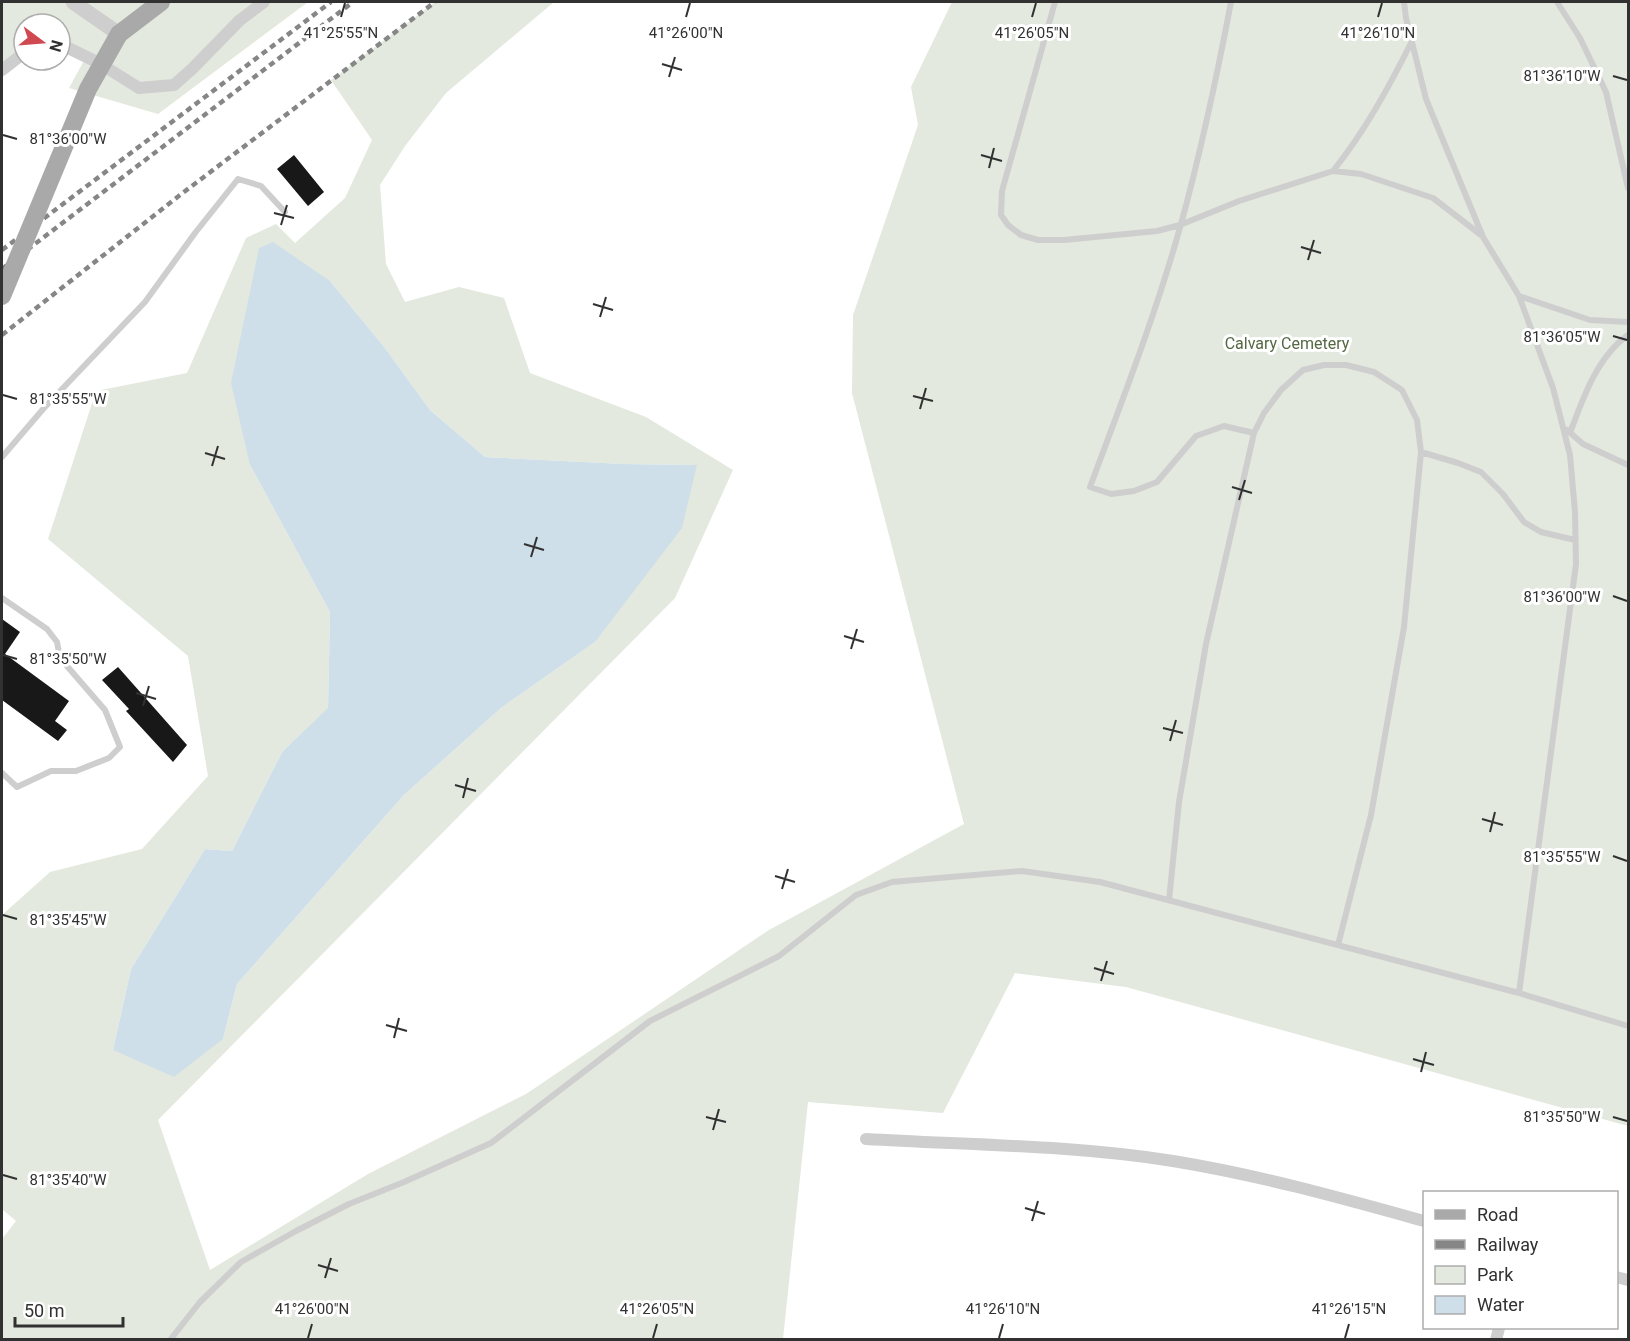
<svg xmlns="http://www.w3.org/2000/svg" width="1630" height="1341" font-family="Roboto,sans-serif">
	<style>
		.green { fill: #e3e9de; fill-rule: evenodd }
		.water { fill: #cfdfe9 }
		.building { fill: #181818 }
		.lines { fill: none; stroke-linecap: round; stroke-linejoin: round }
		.service { stroke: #cecece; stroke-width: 6 }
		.minor { stroke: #cecece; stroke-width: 12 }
		.tertiary { stroke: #cecece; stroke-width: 15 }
		.primary { stroke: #a9a9a9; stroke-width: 18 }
		.rail { stroke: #868686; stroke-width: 4.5; stroke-dasharray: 6 4.5; stroke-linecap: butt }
		.primary-bridge { stroke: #a9a9a9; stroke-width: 18 }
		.ticks { fill: none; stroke: #313131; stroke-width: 2 }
		.labels { text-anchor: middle; stroke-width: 6; stroke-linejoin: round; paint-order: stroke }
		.park-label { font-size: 16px; fill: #536843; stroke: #fff }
		.ticks-label { font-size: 15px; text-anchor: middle; fill: #313131; stroke: #fff; stroke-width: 6; stroke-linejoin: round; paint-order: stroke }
	</style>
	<rect width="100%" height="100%" fill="#fff"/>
	<!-- green -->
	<path class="green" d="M2,2h306l-150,112 -89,-26 17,-31 -26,-13v-20h-36v29l-22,14z
		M435,2h119l-108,91 -41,53 -25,39 6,79 19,38 54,-15 45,11 26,75 116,44 87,53 -58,128 -517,522 52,150 158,-96 158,-80 243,-164 195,-106 -112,-431 1,-78 65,-190 -7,-38 41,-85h676v1124l-502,-139 -111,-14 -72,140 -135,-11 -25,237h-781v-100l14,-18 -14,-12v-294l48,-43 92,-23 66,-73 -20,-120 -140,-117 48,-148 91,-18 59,-135 30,-14 19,19 50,-45 27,-58 -41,-60zM330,281l55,67 45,62 55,47 139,7 72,1 -101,177 -94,66 -97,87 -167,189 -14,55 -110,11 18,-81 74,-120 27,2 50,-99 46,-43 2,-97 -80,-147z"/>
	<!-- water -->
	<path class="water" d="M273,242l57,39 55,67 45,62 55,47 139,7 73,1 -15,63 -87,114 -94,66 -97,87 -167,189 -14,55 -49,38 -61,-27 18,-81 74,-120 27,2 50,-99 46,-44 2,-96 -80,-147 -19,-82 28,-135z"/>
	<!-- building -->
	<path class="building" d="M294,155l30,37 -16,14 -31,-37z
		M2,619l18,13 -15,22 64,47 -14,20 12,9 -9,11 -56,-41z
		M118,667l69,78 -14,17 -47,-51 3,-2 -27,-29z"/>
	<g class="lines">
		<!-- service -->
		<path class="service" d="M1055,2l-53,189 -1,24 7,10 13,10 17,5h26l93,-9 23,-6 59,-24 94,-30 28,3 72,24 48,37
			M1231,2c-14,74 -30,149 -50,222 -25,90 -59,177 -91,263l21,7 23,-3 23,-9 39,-46 28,-10 30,7
			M1404,2l2,16 20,81 57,138 36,59 34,92 17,67 5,57 1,52 -57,429
			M1557,2l23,36 26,54 22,96
			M1333,171c32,-40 56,-84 79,-130
			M1519,296l71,24 38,2
			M1567,430l16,14 45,21
			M1570,433c13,-35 27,-76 58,-98
			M1421,452l37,11 23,9 22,22 21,28 17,10 34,8
			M2,457l42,-49 101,-106 50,-69 43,-54 23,7 24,26
			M2,598l45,31 10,13 3,16 45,52 15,37 -11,11 -33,13h-25l-34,16 -15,-14
			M1169,900l10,-98 27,-158 48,-211 10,-20 17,-23 22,-20 21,-5h22l28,7 28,18 15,30 4,32 -17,175 -33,188 -33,130
			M170,1340l30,-38 41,-40 55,-31 53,-27 55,-22 87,-39 159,-122 129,-65 77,-61 36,-13 130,-11 78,11 419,111 109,33"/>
		<!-- minor -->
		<path class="minor" d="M60,44l39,19 40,25 35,-3 18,-16 48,-49 24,-18
			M2,70l22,-17
			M866,1139c102,6 206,6 307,22 86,14 168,37 251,60
			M1616,1277l12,3
			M1496,1340l3,-12"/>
		<!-- tertiary -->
		<path class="tertiary" d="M73,2l46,32"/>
		<!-- primary -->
		<path class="primary" d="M119,34l42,-32"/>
		<!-- rail -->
		<path class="rail" d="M2,250l329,-248
			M2,269l351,-267
			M2,335l178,-140 255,-193"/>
		<!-- primary-bridge -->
		<path class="primary-bridge" d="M2,296l86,-207 31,-55"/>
	</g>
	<!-- ticks -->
	<path class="ticks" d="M341,17l4,-14M686,17l4,-14M1032,17l4,-14M1378,17l4,-14M662,64l20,6M1613,76l14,4M669,77l6,-20M3,135l14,4M981,155l21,6M989,168l5,-20M274,213l20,5M281,225l6,-20M1301,247l20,6M1308,260l6,-20M593,304l20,6M600,317l6,-20M1613,336l14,4M3,395l14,4M913,396l20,5M920,409l6,-21M205,453l20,6M212,466l6,-20M1232,487l20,6M1239,500l6,-20M524,544l20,6M531,557l6,-20M1613,596l14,5M844,636l20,6M851,649l6,-20M3,655l14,4M136,693l20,6M143,706l6,-20M1163,728l20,5M1170,741l6,-21M455,785l21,6M463,798l5,-20M1482,819l21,6M1490,832l5,-20M1613,856l14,5M775,876l20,6M782,889l6,-20M3,915l14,4M1094,968l20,6M1101,981l6,-20M386,1025l21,6M394,1038l5,-20M1413,1059l21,6M1421,1072l5,-20M706,1117l20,5M1613,1117l14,4M713,1130l6,-21M3,1175l14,4M1025,1208l20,6M1032,1221l6,-20M318,1265l20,6M325,1278l6,-20M308,1338l4,-14M653,1338l4,-14M999,1338l4,-14M1345,1338l4,-14"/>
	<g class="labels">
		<!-- park labels -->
		<g class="park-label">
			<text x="1287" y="349">Calvary Cemetery</text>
		</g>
	</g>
	<g class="ticks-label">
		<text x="341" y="38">41°25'55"N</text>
		<text x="686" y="38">41°26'00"N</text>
		<text x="1032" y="38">41°26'05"N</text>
		<text x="1378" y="38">41°26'10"N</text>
		<text x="1562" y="81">81°36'10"W</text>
		<text x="68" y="144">81°36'00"W</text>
		<text x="1562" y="342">81°36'05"W</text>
		<text x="68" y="404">81°35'55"W</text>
		<text x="1562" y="602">81°36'00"W</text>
		<text x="68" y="664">81°35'50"W</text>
		<text x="1562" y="862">81°35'55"W</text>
		<text x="68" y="925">81°35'45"W</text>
		<text x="1562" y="1122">81°35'50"W</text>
		<text x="68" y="1185">81°35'40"W</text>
		<text x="312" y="1314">41°26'00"N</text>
		<text x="657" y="1314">41°26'05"N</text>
		<text x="1003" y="1314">41°26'10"N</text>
		<text x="1349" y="1314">41°26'15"N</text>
	</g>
	<!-- border -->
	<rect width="1630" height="1341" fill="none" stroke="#313131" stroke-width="6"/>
	<!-- legend -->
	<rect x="1423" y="1191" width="195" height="138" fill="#ffffff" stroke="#adadad" stroke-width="1.5"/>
	<rect x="1435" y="1210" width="30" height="9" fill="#a9a9a9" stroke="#adadad" stroke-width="1.5"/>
	<text x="1477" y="1221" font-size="18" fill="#313131">Road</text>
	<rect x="1435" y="1240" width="30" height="9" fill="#868686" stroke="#adadad" stroke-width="1.5"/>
	<text x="1477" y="1251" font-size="18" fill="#313131">Railway</text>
	<rect x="1435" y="1266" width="30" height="18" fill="#e3e9de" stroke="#adadad" stroke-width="1.5"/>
	<text x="1477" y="1281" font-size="18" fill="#313131">Park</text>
	<rect x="1435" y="1296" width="30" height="18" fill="#cfdfe9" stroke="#adadad" stroke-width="1.5"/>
	<text x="1477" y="1311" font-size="18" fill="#313131">Water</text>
	<!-- north arrow -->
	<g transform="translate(42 42) rotate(106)"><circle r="28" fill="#ffffff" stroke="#adadad" stroke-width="1.5"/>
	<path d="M0-4.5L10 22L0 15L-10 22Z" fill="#d14950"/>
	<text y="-9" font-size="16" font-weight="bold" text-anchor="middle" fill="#313131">N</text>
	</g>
	<!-- scale -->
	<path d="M15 1317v9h108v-9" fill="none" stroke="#313131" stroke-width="3"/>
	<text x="24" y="1317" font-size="18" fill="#313131" stroke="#ffffff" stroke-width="4.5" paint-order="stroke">50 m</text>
</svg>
